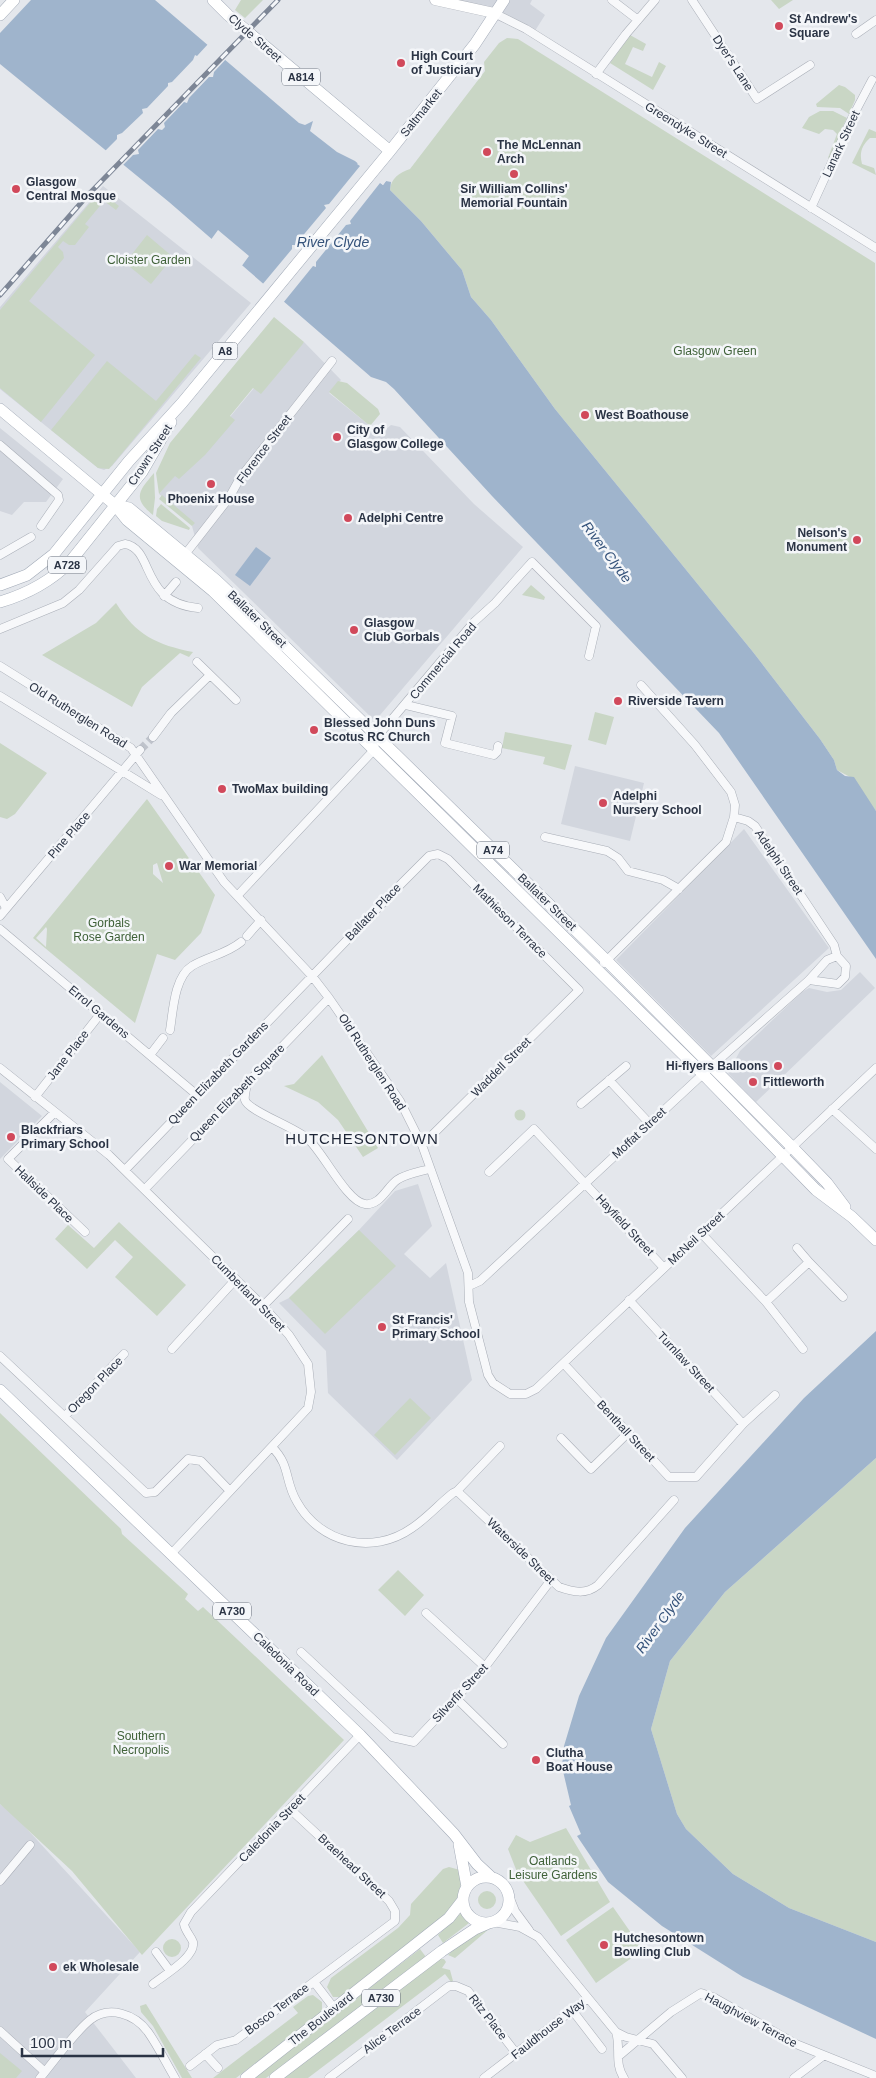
<svg xmlns="http://www.w3.org/2000/svg" width="876" height="2078" font-family="Arial,sans-serif">
	<style>
		.built { fill: #d2d6de }
		.green { fill: #c9d6c5; fill-rule: evenodd }
		.water { fill: #9fb4cc }
		.pier { fill: #e4e7ec }
		.lines { fill: none; stroke-linecap: round; stroke-linejoin: round }
		.street-tunnel { stroke: #bfc3cb; stroke-width: 8; stroke-dasharray: 8 4; stroke-linecap: butt }
		.street-casing { stroke: #a9aeb7; stroke-width: 9 }
		.secondary-casing { stroke: #a9aeb7; stroke-width: 11 }
		.primary-casing { stroke: #a3abb8; stroke-width: 12 }
		.street { stroke: #f7f8fa; stroke-width: 8 }
		.secondary { stroke: #fff; stroke-width: 10 }
		.primary { stroke: #fff; stroke-width: 11 }
		.rail-casing { stroke: #7d8696; stroke-width: 5 }
		.rail { stroke: #f4f6f9; stroke-width: 3; stroke-dasharray: 9; stroke-linecap: butt }
		.poi-dot { fill: #d1495b; stroke: #f4f6f9; stroke-width: 2 }
		.labels { text-anchor: middle; stroke-width: 5; stroke-linejoin: round; paint-order: stroke }
		.shield { fill: #f4f6f9; stroke: #676e7b; stroke-width: 1 }
		.shield-label { font-size: 11px; font-weight: bold; fill: #2b3445 }
		.poi-label { font-size: 12px; font-weight: bold; fill: #2b3445; stroke: #f4f6f9; text-anchor: start }
		.street-label { font-size: 12px; fill: #2b3445; stroke: #f4f6f9 }
		.park-label { font-size: 12px; fill: #3f6138; stroke: #f4f6f9 }
		.water-label { font-size: 14px; font-style: italic; fill: #34527a; stroke: #f4f6f9 }
		.quarter-label { font-size: 15px; letter-spacing: 1px; fill: #1d2536; stroke: #f4f6f9 }
	</style>
	<rect width="100%" height="100%" fill="#e4e7ec"/>
	<!-- built -->
	<path class="built" d="M445,0h87l-2,4 15,11 -12,19z
		M103,186l148,117 -139,163 -8,4 -6,-2 -98,-79v-82z
		M304,342l37,38 -12,13 51,41 11,-9 9,2 74,77 49,43 -148,174 -177,-173 -6,-22 2,-3 -35,-29 16,-19 59,-55 -4,-3 24,-29 7,5z
		M0,428l63,51 -17,23h-22l-12,13 -12,-4z
		M575,766l69,17 -14,58 -69,-17z
		M744,829l85,119 -118,108 -95,-96z
		M860,972l15,16 -119,114 -28,-29 12,-22 62,-59 7,-4 18,4 14,-2z
		M0,1082l42,34 -42,43z
		M418,1184l14,42 -28,28 26,24 16,-15 26,117 -75,80 -69,-67 -2,-42 -47,-48 10,-5 70,-68 36,-39z
		M0,1804l15,12 125,136 -55,60 51,66h-136z"/>
	<!-- green -->
	<path class="green" d="M241,0h22l-18,18 -10,-8z
		M771,0h22l-14,9z
		M630,35l16,9 -3,7 -10,-4 -8,17 27,13 7,-15 7,4 -13,24 -43,-27z
		M507,38l11,1 357,224 1,548 -26,-34 -13,-7 -3,-10 -14,-21 -67,-87 -198,-243 -64,-89 -20,-23 -9,-27 -41,-49 -31,-31c1,-12 9,-17 20,-21l75,-98 -1,-9 15,-19z
		M839,85l6,2 10,8v5l-6,14 -9,-6 -23,-1 -1,-3z
		M820,111h13l14,7 -9,19 1,9 -6,14 -5,-2 9,-24 -4,-4 -8,-1 -6,5 -17,-6 7,-11z
		M869,129l7,3v6h-6c-8,7 -11,15 -8,26l12,4 2,7 -24,-12z
		M100,191l19,15 -3,4 -12,-9 -19,23 4,3 -14,18h-6l-6,-4 -5,6 5,5 1,6 -35,43 66,54 -54,67 -41,-34v-78z
		M147,235l26,22 -22,27 -26,-21z
		M274,317l30,25 -2,3 -41,49 -8,-6 -23,28 5,4 -30,35 -26,24 -4,-3 -16,18 -3,-21 14,-30z
		M195,354l6,4 -92,111 -11,-1 -47,-38 56,-69 49,40z
		M338,381l9,2 31,26 2,5 -10,12 -41,-34z
		M154,473l1,25 -2,17c-21,-17 -14,-24 1,-42z
		M162,495l33,28 -3,3 -33,-27z
		M161,504l29,24 -1,2 -27,-9 -6,-5 1,-7z
		M531,585l14,12 -1,3 -22,-5z
		M116,603c20,32 41,42 77,49l-4,5 -9,-4 -38,34 -10,20 -90,-52 54,-32z
		M595,712l19,5 -8,28 -18,-5z
		M505,732l67,13 -7,25 -22,-6 2,-7 -43,-9z
		M0,743l47,30 -32,41 -8,5 -7,-2z
		M147,799l68,96 -14,38 -26,27 -18,-6 -22,69 -102,-85zM157,863l6,20 -10,-9v-9zM46,927l1,2 -1,18 -10,-9z
		M322,1055l56,93 -15,9 -25,-37 -20,-18 -34,-16 10,-2z
		M514.5 1115a5.5 5.5 0 1 1 11 0a5.5 5.5 0 1 1-11 0Z
		M119,1222l67,63 -29,31 -42,-39 18,-20 -18,-17 -28,29 -32,-30 13,-14 26,23z
		M359,1230l37,36 -71,68 -36,-36z
		M410,1398l21,20 -36,37 -21,-20z
		M0,1413l121,116 1,5 66,60 -3,5 13,12 5,-4 141,133 -202,215 -70,-84 -72,-67z
		M876,1458v484l-87,-34 -56,-34 -47,-45 -9,-15 -26,-85 19,-68 55,-69z
		M398,1570l26,25 -19,21 -27,-26z
		M566,1828l44,74 -49,34 -44,-64 -9,-23 8,-14 14,7z
		M449,1867l11,3c2,8 1,18 -2,26 -9,25 -92,82 -116,101h-9l-6,-10 4,-9 67,-50 12,-13 1,-11 32,-35z
		M478 1900a9 9 0 1 1 18 0a9 9 0 1 1-18 0Z
		M613,1907l30,43 -47,33 -30,-43z
		M461,1913l8,10 -26,20 -5,-8z
		M489,1929l-34,29 -7,-3 16,-16z
		M163 1948a9 9 0 1 1 18 0a9 9 0 1 1-18 0Z
		M420,1949l6,8 -160,121h-13z
		M440,1959h4l2,3 -4,6 8,2 3,11 -2,1 -6,-8 -137,104h-24z
		M313,1995l9,7v10l-6,5 -80,61h-23l85,-65 -5,-6 15,-11z
		M146,2004l46,74h-10l-29,-52 -12,-14 -1,-6z
		M0,2053l22,18 -6,7h-16z"/>
	<!-- water -->
	<path class="water" d="M0,0h155l144,123 6,2 8,-4 -3,10 27,21 18,9 28,24 3,-4 5,1 -1,8 31,31 41,49 9,27 20,23 64,89 198,243 67,87 14,21 3,10 8,6 9,1 22,34v148l-157,-226 -227,-237 -98,-107 -8,-7 -15,-5 -202,-175 -169,-138z
		M256,547l15,11 -21,28 -15,-11z
		M876,1331v127l-151,134 -55,69 -19,68 26,85 9,15 47,45 56,34 87,34v97l-133,-62 -81,-51 -54,-44 -31,-46 4,-2 -12,-28 2,-1 -9,-38 2,-21 15,-50 27,-58 79,-110 119,-130z"/>
	<!-- pier -->
	<path class="pier" d="M0,0h31l-31,33z
		M209,43l18,15 -13,14 -1,5h-4l-20,21 -2,5 -3,-1 -20,21 1,4 -3,3 -4,-1 -20,21 1,4 -6,1 -12,12 -17,-15 13,-13v-4l5,-2 21,-20 -1,-4 5,-1 21,-22v-3l4,-1 21,-22 2,-5 2,1z
		M359,162l24,19h3l-3,4 -3,-2 -30,38 1,3 -5,1 -30,37v5l-3,-1 -30,37 -21,-18 30,-36v-4h3l31,-37 -2,-3 5,-1 31,-38 -3,-2z
		M218,230l31,26 -8,11 -31,-26z"/>
	<g class="lines">
		<!-- street-tunnel -->
		<path class="street-tunnel" d="M140,750l13,-13"/>
		<defs>
			<path id="street" d="M612,0l26,20
				M692,0l65,99 53,-34
				M494,13l32,16 350,219
				M856,34l20,-14
				M596,74l30,-40 29,-34
				M811,208l41,-90 20,-38
				M0,445l58,50 1,5 -18,26
				M0,555l31,-18
				M183,557l46,-59 11,-20 92,-117
				M164,596l12,-14
				M0,629l63,-26 16,-13 39,-44 7,-2c30,5 14,58 73,64
				M197,662l39,38
				M0,666l131,82 93,134 88,94 17,22 71,103 22,44 46,128 1,29 19,73 5,8 17,11h16l10,-5 340,-321
				M641,685l54,60 36,47 4,13 -1,12 14,4 7,5 79,119 3,11
				M0,696l161,99
				M406,705l46,11 -7,27 49,12 3,-3 1,-6
				M153,737l18,-24 39,-38
				M545,837l62,14 11,7 10,13 35,9 16,9
				M238,895l135,-144 4,-14 97,-115 21,-19 37,-41 64,64 -7,30
				M0,897l6,11
				M0,916l140,-166
				M0,929l197,166
				M247,936l14,-16
				M604,963l122,-121 8,-25
				M170,1030c3,-18 4,-53 22,-64 16,-10 33,-11 49,-24
				M150,1055l13,-17
				M0,1068l109,87 154,151 26,29 19,29 3,28 -3,16 -136,145
				M609,1080l41,44
				M247,1085c-1,5 -3,10 -2,15 3,11 50,27 63,39 15,13 39,63 57,65 15,2 22,-17 32,-24 9,-6 22,-8 32,-11
				M35,1097l66,-84
				M581,1104l45,-38
				M832,1109l44,40
				M55,1112l-47,47 77,73
				M125,1170l277,-287 27,-27 9,-2 10,5 131,131 -157,155
				M489,1172l45,-43 130,139
				M145,1189l184,-191
				M702,1234l64,68 37,47
				M797,1248l12,14
				M469,1286l11,-5 223,-207 106,-94 18,-20 10,-4 9,10 -1,11 -7,7 -29,-4
				M629,1300l114,124
				M766,1302l43,-40 34,35
				M263,1306l85,-87
				M172,1349l64,-70
				M0,1356l146,137 9,-1 33,-33 13,2 28,29
				M564,1364l105,113h27l47,-53 32,-29
				M65,1416l59,-62
				M561,1438l30,31 37,-36
				M272,1447c19,19 12,33 25,55 23,41 75,54 115,26 15,-10 27,-24 41,-35l4,-2 43,-45
				M457,1491l102,96c14,5 27,8 39,-2l76,-85
				M426,1613l59,54
				M301,1652l91,85 22,5 71,-75 66,-87
				M456,1698l47,46
				M0,1881l30,-36
				M509,1896l6,15 14,19
				M493,1922l27,5 18,10 78,95 10,5 27,7 29,34
				M156,1952l14,19
				M314,1982l20,26
				M153,1984c11,-9 43,-27 40,-42 -2,-6 -8,-11 -9,-18l7,-12 169,-177
				M572,2010l30,39
				M0,2031l45,41
				M616,2032c5,16 -2,32 8,46
				M205,2054l13,14
				M620,2055l51,-43 30,-19 12,4 83,47 80,32
				M190,2066l27,-21 19,-5 159,-119v-10l-6,-10 -99,-92
				M40,2078c14,-17 34,-45 50,-58 19,-15 45,-6 58,12 10,14 18,31 27,46
				M329,2078l120,-92h7l12,5 48,62
				M484,2078l104,-80
				M794,2078l29,-22"/>
			<path id="secondary" d="M435,0l59,13"/>
			<path id="primary" d="M213,0l15,15 162,136
				M0,15l14,-15
				M0,409l115,96 12,15 86,71 490,483 113,116 36,27 24,23
				M115,505l14,3 87,72 34,32 357,349 185,186 35,36 18,24
				M0,585l27,-10 27,-21 75,-93 53,-58 208,-252 85,-107 29,-44
				M0,602c27,-8 50,-20 70,-40l72,-90 29,-50
				M0,1390l360,345 94,99 23,30 14,13
				M459,1844l8,43
				M463 1900a23 23 0 1 1 46 0a23 23 0 1 1-46 0Z
				M246,2078l203,-160 14,-18
				M275,2078l167,-127 33,-22 14,-6"/>
		</defs>
		<!-- street casing -->
		<use href="#street" class="street-casing"/>
		<!-- secondary casing -->
		<use href="#secondary" class="secondary-casing"/>
		<!-- primary casing -->
		<use href="#primary" class="primary-casing"/>
		<!-- street -->
		<use href="#street" class="street"/>
		<!-- secondary -->
		<use href="#secondary" class="secondary"/>
		<!-- primary -->
		<use href="#primary" class="primary"/>
		<defs>
			<path id="rail" d="M0,295l87,-99 191,-196"/>
		</defs>
		<!-- rail casing -->
		<use href="#rail" class="rail-casing"/>
		<!-- rail -->
		<use href="#rail" class="rail"/>
	</g>
	<!-- markers -->
	<g class="poi-dot">
		<circle cx="779" cy="26" r="5"/>
		<circle cx="401" cy="63" r="5"/>
		<circle cx="487" cy="152" r="5"/>
		<circle cx="514" cy="174" r="5"/>
		<circle cx="16" cy="189" r="5"/>
		<circle cx="585" cy="415" r="5"/>
		<circle cx="337" cy="437" r="5"/>
		<circle cx="211" cy="484" r="5"/>
		<circle cx="348" cy="518" r="5"/>
		<circle cx="857" cy="540" r="5"/>
		<circle cx="354" cy="630" r="5"/>
		<circle cx="618" cy="701" r="5"/>
		<circle cx="314" cy="730" r="5"/>
		<circle cx="222" cy="789" r="5"/>
		<circle cx="603" cy="803" r="5"/>
		<circle cx="169" cy="866" r="5"/>
		<circle cx="778" cy="1066" r="5"/>
		<circle cx="753" cy="1082" r="5"/>
		<circle cx="11" cy="1137" r="5"/>
		<circle cx="382" cy="1327" r="5"/>
		<circle cx="536" cy="1760" r="5"/>
		<circle cx="604" cy="1945" r="5"/>
		<circle cx="53" cy="1967" r="5"/>
	</g>
	<g class="labels">
		<!-- shield labels -->
		<g class="shield">
			<rect x="282" y="68.5" width="38" height="17" rx="4"/>
			<rect x="212.5" y="342.5" width="25" height="17" rx="4"/>
			<rect x="48" y="556.5" width="38" height="17" rx="4"/>
			<rect x="477" y="841.5" width="32" height="17" rx="4"/>
			<rect x="213" y="1602.5" width="38" height="17" rx="4"/>
			<rect x="362" y="1989.5" width="38" height="17" rx="4"/>
		</g>
		<g class="shield-label">
			<text x="301" y="81">A814</text>
			<text x="225" y="355">A8</text>
			<text x="67" y="569">A728</text>
			<text x="493" y="854">A74</text>
			<text x="232" y="1615">A730</text>
			<text x="381" y="2002">A730</text>
		</g>
		<!-- poi labels -->
		<g class="poi-label">
			<text x="789" y="23">St Andrew's<tspan x="789" dy="14">Square</tspan></text>
			<text x="411" y="60">High Court<tspan x="411" dy="14">of Justiciary</tspan></text>
			<text x="497" y="149">The McLennan<tspan x="497" dy="14">Arch</tspan></text>
			<text x="26" y="186">Glasgow<tspan x="26" dy="14">Central Mosque</tspan></text>
			<text x="514" y="193" text-anchor="middle">Sir William Collins'<tspan x="514" dy="14">Memorial Fountain</tspan></text>
			<text x="595" y="419">West Boathouse</text>
			<text x="347" y="434">City of<tspan x="347" dy="14">Glasgow College</tspan></text>
			<text x="211" y="503" text-anchor="middle">Phoenix House</text>
			<text x="358" y="522">Adelphi Centre</text>
			<text x="847" y="537" text-anchor="end">Nelson's<tspan x="847" dy="14">Monument</tspan></text>
			<text x="364" y="627">Glasgow<tspan x="364" dy="14">Club Gorbals</tspan></text>
			<text x="628" y="705">Riverside Tavern</text>
			<text x="324" y="727">Blessed John Duns<tspan x="324" dy="14">Scotus RC Church</tspan></text>
			<text x="232" y="793">TwoMax building</text>
			<text x="613" y="800">Adelphi<tspan x="613" dy="14">Nursery School</tspan></text>
			<text x="179" y="870">War Memorial</text>
			<text x="768" y="1070" text-anchor="end">Hi-flyers Balloons</text>
			<text x="763" y="1086">Fittleworth</text>
			<text x="21" y="1134">Blackfriars<tspan x="21" dy="14">Primary School</tspan></text>
			<text x="392" y="1324">St Francis'<tspan x="392" dy="14">Primary School</tspan></text>
			<text x="546" y="1757">Clutha<tspan x="546" dy="14">Boat House</tspan></text>
			<text x="614" y="1942">Hutchesontown<tspan x="614" dy="14">Bowling Club</tspan></text>
			<text x="63" y="1971">ek Wholesale</text>
		</g>
		<!-- street labels -->
		<g class="street-label">
			<text transform="translate(255 38) rotate(41)" y="4">Clyde Street</text>
			<text transform="translate(733 63) rotate(57)" y="4">Dyer's Lane</text>
			<text transform="translate(421 113) rotate(-51)" y="4">Saltmarket</text>
			<text transform="translate(686 130) rotate(32)" y="4">Greendyke Street</text>
			<text transform="translate(841 144) rotate(-65)" y="4">Lanark Street</text>
			<text transform="translate(264 449) rotate(-53)" y="4">Florence Street</text>
			<text transform="translate(150 455) rotate(-57)" y="4">Crown Street</text>
			<text transform="translate(257 619) rotate(44)" y="4">Ballater Street</text>
			<text transform="translate(443 661) rotate(-50)" y="4">Commercial Road</text>
			<text transform="translate(78 715) rotate(32)" y="4">Old Rutherglen Road</text>
			<text transform="translate(69 835) rotate(-49)" y="4">Pine Place</text>
			<text transform="translate(779 862) rotate(56)" y="4">Adelphi Street</text>
			<text transform="translate(547 902) rotate(44)" y="4">Ballater Street</text>
			<text transform="translate(373 912) rotate(-46)" y="4">Ballater Place</text>
			<text transform="translate(510 921) rotate(45)" y="4">Mathieson Terrace</text>
			<text transform="translate(99 1012) rotate(40)" y="4">Errol Gardens</text>
			<text transform="translate(68 1055) rotate(-52)" y="4">Jane Place</text>
			<text transform="translate(372 1062) rotate(57)" y="4">Old Rutherglen Road</text>
			<text transform="translate(501 1067) rotate(-45)" y="4">Waddell Street</text>
			<text transform="translate(218 1073) rotate(-46)" y="4">Queen Elizabeth Gardens</text>
			<text transform="translate(237 1093) rotate(-46)" y="4">Queen Elizabeth Square</text>
			<text transform="translate(639 1133) rotate(-43)" y="4">Moffat Street</text>
			<text transform="translate(44 1194) rotate(44)" y="4">Hallside Place</text>
			<text transform="translate(625 1225) rotate(47)" y="4">Hayfield Street</text>
			<text transform="translate(696 1238) rotate(-43)" y="4">McNeil Street</text>
			<text transform="translate(248 1293) rotate(46)" y="4">Cumberland Street</text>
			<text transform="translate(686 1362) rotate(47)" y="4">Turnlaw Street</text>
			<text transform="translate(95 1385) rotate(-46)" y="4">Oregon Place</text>
			<text transform="translate(626 1431) rotate(47)" y="4">Benthall Street</text>
			<text transform="translate(521 1551) rotate(44)" y="4">Waterside Street</text>
			<text transform="translate(286 1664) rotate(44)" y="4">Caledonia Road</text>
			<text transform="translate(460 1693) rotate(-47)" y="4">Silverfir Street</text>
			<text transform="translate(272 1828) rotate(-46)" y="4">Caledonia Street</text>
			<text transform="translate(352 1866) rotate(43)" y="4">Braehead Street</text>
			<text transform="translate(277 2009) rotate(-37)" y="4">Bosco Terrace</text>
			<text transform="translate(488 2017) rotate(52)" y="4">Ritz Place</text>
			<text transform="translate(321 2019) rotate(-38)" y="4">The Boulevard</text>
			<text transform="translate(751 2020) rotate(28)" y="4">Haughview Terrace</text>
			<text transform="translate(548 2029) rotate(-38)" y="4">Fauldhouse Way</text>
			<text transform="translate(392 2030) rotate(-37)" y="4">Alice Terrace</text>
		</g>
		<!-- park labels -->
		<g class="park-label">
			<text x="149" y="264">Cloister Garden</text>
			<text x="715" y="355">Glasgow Green</text>
			<text x="109" y="927">Gorbals<tspan x="109" dy="14">Rose Garden</tspan></text>
			<text x="141" y="1740">Southern<tspan x="141" dy="14">Necropolis</tspan></text>
			<text x="553" y="1865">Oatlands<tspan x="553" dy="14">Leisure Gardens</tspan></text>
		</g>
		<!-- water labels -->
		<g class="water-label">
			<text x="333" y="247">River Clyde</text>
			<text transform="translate(607 552) rotate(53)" y="5">River Clyde</text>
			<text transform="translate(660 1622) rotate(-54)" y="5">River Clyde</text>
		</g>
		<!-- quarter labels -->
		<g class="quarter-label">
			<text x="362" y="1144">HUTCHESONTOWN</text>
		</g>
	</g>
	<!-- scale -->
	<path d="M22 2048v8h141v-8" fill="none" stroke="#2b3445" stroke-width="2.5"/>
	<text x="30" y="2048" font-size="15" fill="#2b3445" stroke="#f4f6f9" stroke-width="4" paint-order="stroke">100 m</text>
</svg>
